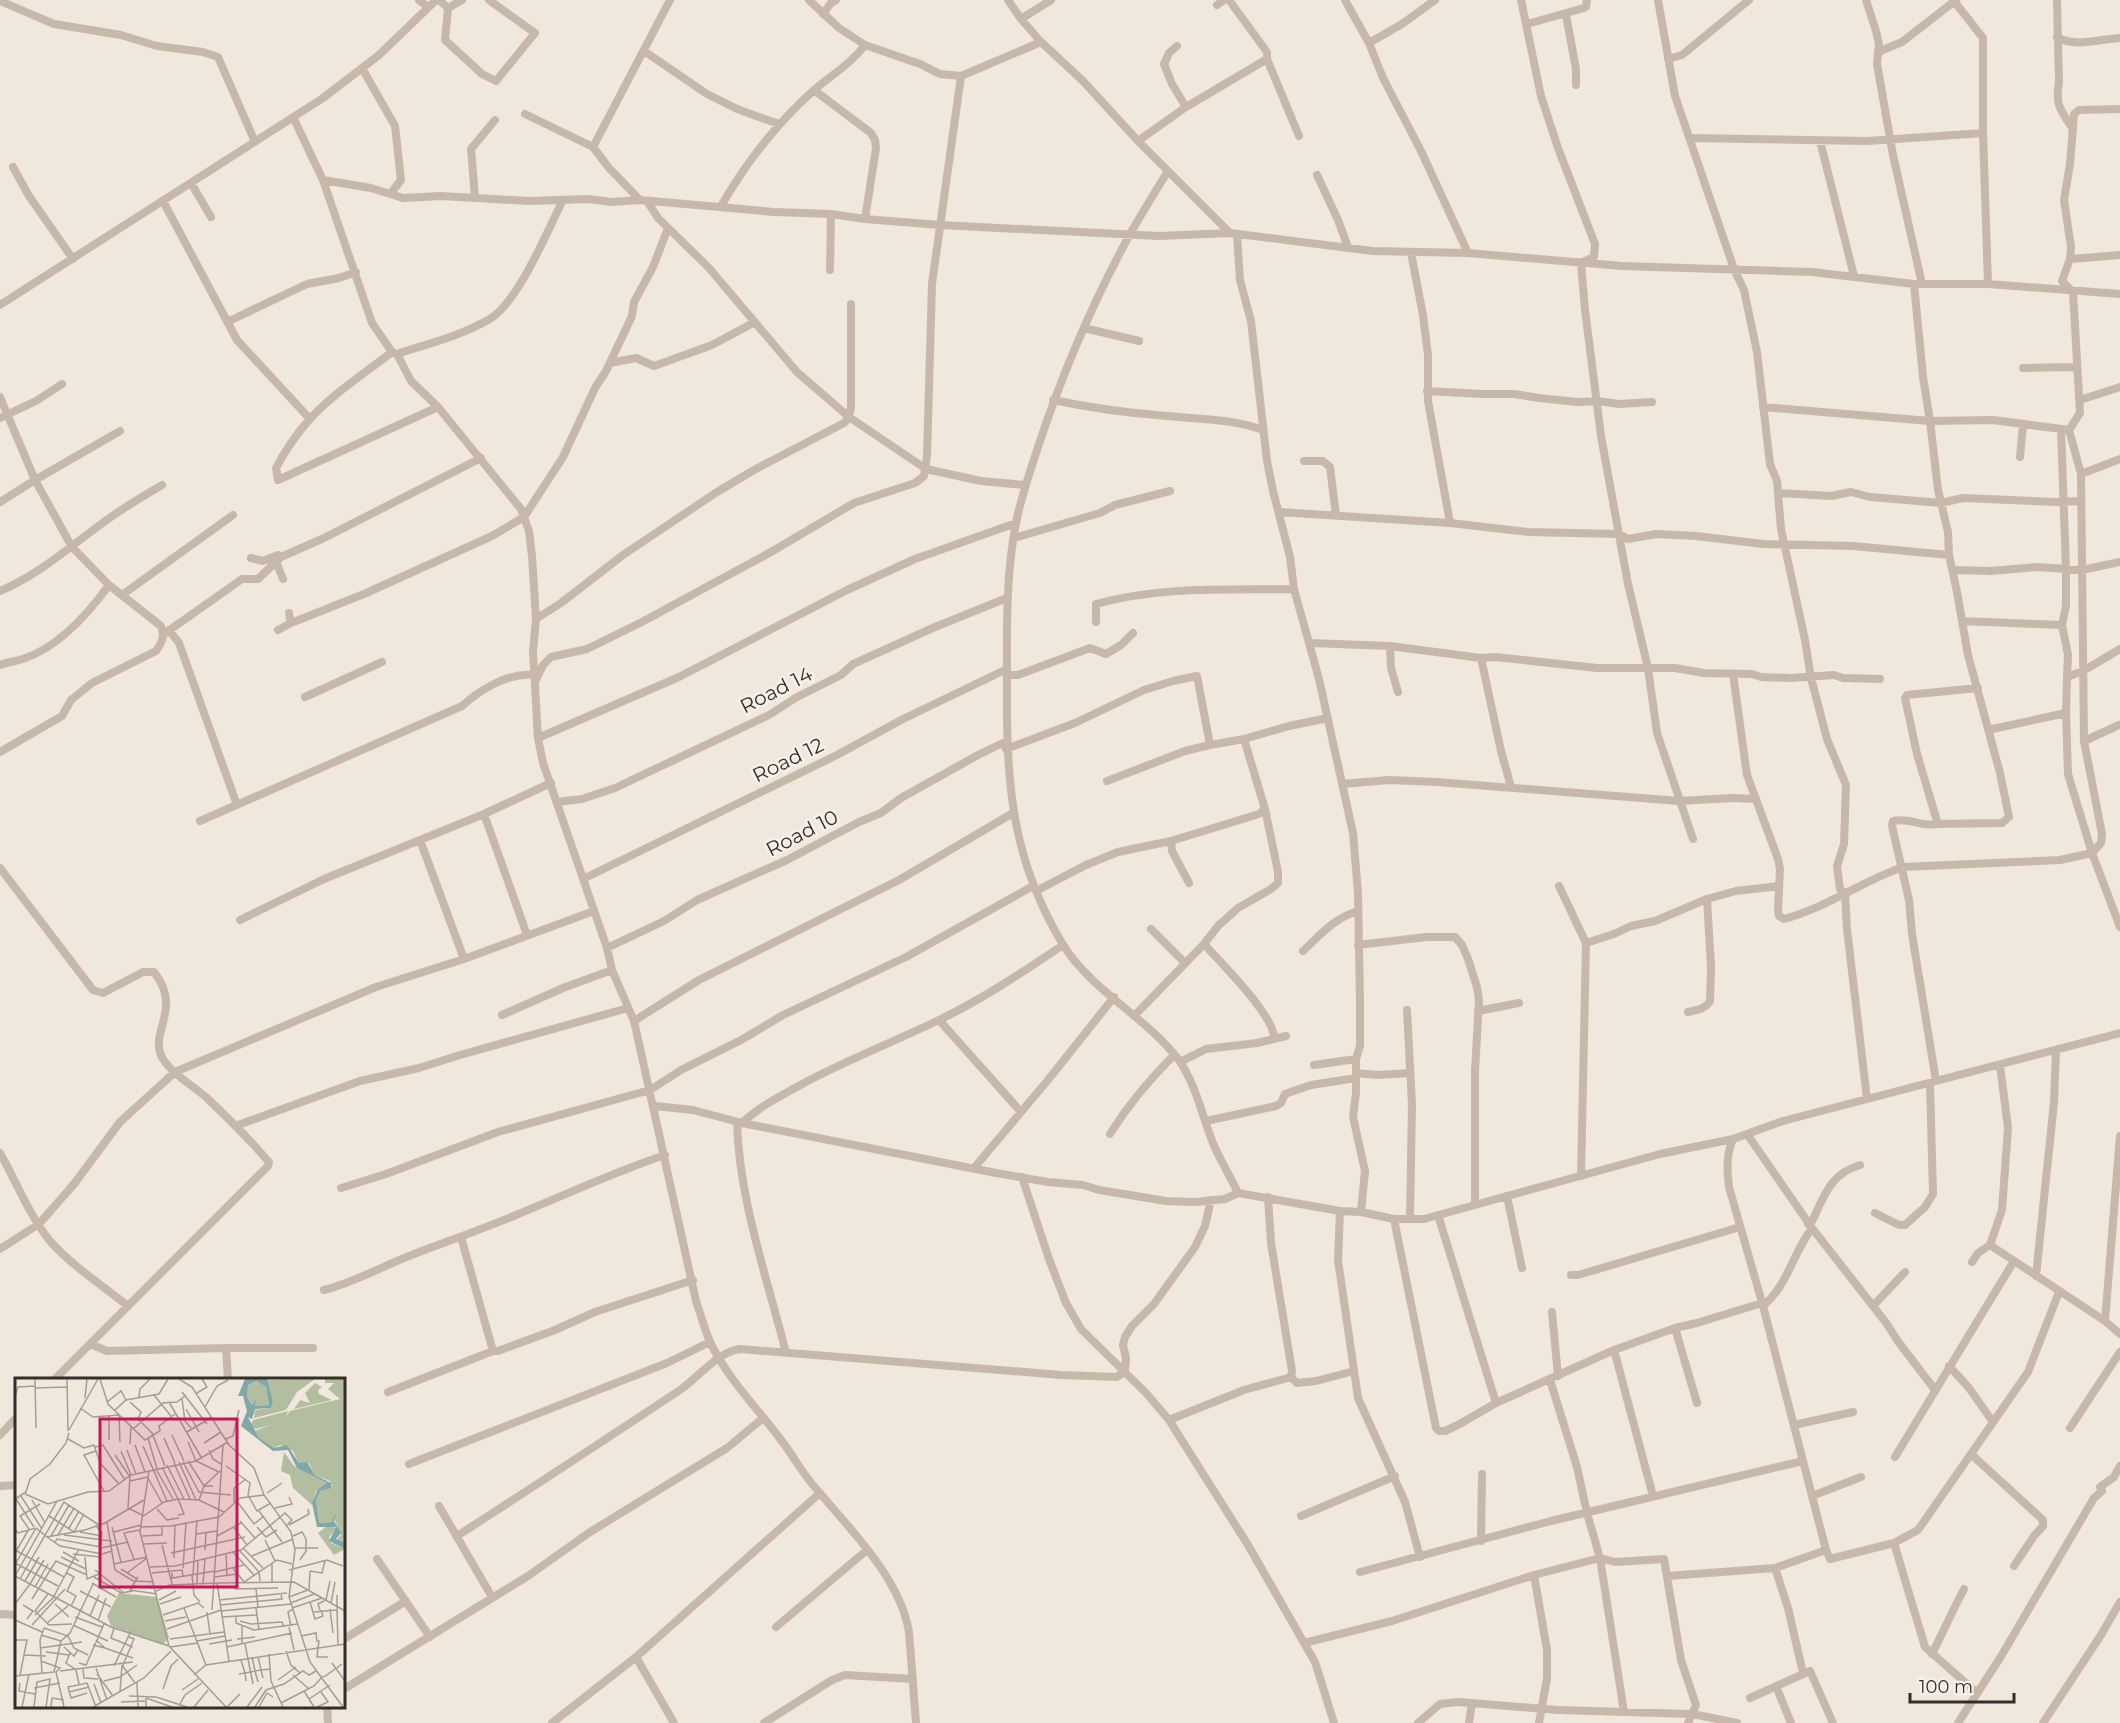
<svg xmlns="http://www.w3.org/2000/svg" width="2120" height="1723" font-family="Montserrat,sans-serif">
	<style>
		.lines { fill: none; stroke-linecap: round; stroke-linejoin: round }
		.minor { stroke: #c7b8aa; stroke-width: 8 }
		.labels { text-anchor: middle; stroke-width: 5; stroke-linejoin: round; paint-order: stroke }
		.street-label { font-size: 20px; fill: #352d29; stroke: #f8f1e9 }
		.inset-road { fill: none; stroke: #a59d95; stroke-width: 1.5 }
		.view { fill: #c2185b; fill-opacity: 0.15; stroke: #c2185b; stroke-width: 3 }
		.inset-edge { fill: none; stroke: #352d29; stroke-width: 3 }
	</style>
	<rect width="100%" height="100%" fill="#f0e7dd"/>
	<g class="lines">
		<!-- minor -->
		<path class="minor" d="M419,0l9,7
			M439,0l9,8 -3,32 37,34 14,7 39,-48 -46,-33
			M809,0l30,28 26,17 55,19 20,10 21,2 80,-34
			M1008,0l13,19 20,23 42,39 55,60 92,92
			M1229,0l38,52v7l32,77
			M1345,0l24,43 14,35 38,73 47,102
			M1521,0l20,96 17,52 37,96 -1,13 -13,6 4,47 16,126 27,148 20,84 9,65 36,106
			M1658,0l17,96 59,173 10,21 13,62 13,112 7,17 4,48 24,111 6,38 16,61 19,46 -2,59 -7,22 3,23 5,5 2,35 20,170
			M1866,0l10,31 3,13 -2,20 16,91 29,129
			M2057,0l2,82c-4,21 1,28 12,44
			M0,1l54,23 67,11 36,11 46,6 15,5 37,85
			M1954,1l29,37v95l5,151
			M1217,5l7,-5
			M448,8l14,-8
			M823,14l8,-11 5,-3
			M1566,15l10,54v16
			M1021,19l30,-19
			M1527,24l57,-16 2,-1 1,-7
			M2057,37c18,11 43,2 63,1
			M1369,43l33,-19 33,-24
			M1177,46l-8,7 -5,11 8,20 14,23
			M644,51l63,43 30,15 42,15
			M1878,52l24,-10 54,-42
			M1668,59l14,-4 67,-55
			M362,68l33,58 6,54 -10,13
			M814,90l57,43 4,7 1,8 -11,71
			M525,114l68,33 16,21 31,32
			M293,117l30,63 49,143 20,29 5,2 14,27 27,26 83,102 8,22 3,25 4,63 -3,33 5,86 5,25 64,185 5,22 22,51 62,280c5,14 9,30 15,43 17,35 47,65 70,96 11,14 20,31 32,45 34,41 87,92 96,147l7,91
			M1691,138l176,3 116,-8
			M1138,141l48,-34 81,-48
			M1820,141l34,135
			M593,147l77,-147
			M13,167l16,29 44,63
			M1168,171c-13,21 -26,42 -38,63 -37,68 -68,140 -92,213 -8,25 -17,50 -22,76 -11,56 -9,113 -9,170 -1,93 6,168 55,250 28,47 83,73 116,116 18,24 25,61 37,89 7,15 16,30 23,45
			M1317,175l21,45 10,27
			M323,180l48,8 32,10 38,-2 88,5 59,-2 24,3 28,-2 134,12 57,2 34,5 75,6 219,11 71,-3 143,18 95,2 154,13 190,6 102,12h74l132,10
			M191,183l20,34
			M475,197l-4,-48 24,-29
			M163,201l74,139 73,79
			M647,201l11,17 51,50 88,104 52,45 77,52 55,12 44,4
			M721,206c25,-43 55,-82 92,-115 18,-16 38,-27 52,-46
			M1237,235l3,45 11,41 16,140 6,30 17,66 4,32 25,90 34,154 5,60 2,109v44l-4,13v34l-3,24 12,54 -4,41
			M1411,253l12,62 5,40v46l22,122
			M2120,255l-50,4 -8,22 11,11 7,121 -11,17 12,44 3,267 18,93 -1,9 -9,10 28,74
			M2070,259l1,-12 -7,-47 6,-36 4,-50 5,-4 41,-1
			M830,270l1,-56
			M1914,284l9,93 7,44 8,69 10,42 1,23 8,37 11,63 32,118 9,44 -7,6 -67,1
			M0,305l323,-207 56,-43 57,-55
			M227,322l80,-38 32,-6 17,-6
			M1084,328l55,13
			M392,352c-28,22 -60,42 -84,69 -13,15 -23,30 -32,47l2,12 160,-73
			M397,354c30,-10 63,-18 91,-34 30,-16 59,-89 75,-120
			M610,363l26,-5 18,8 58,-21 43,-23
			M2023,368l53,-1
			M1427,391l56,3h31l25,4 38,4 21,-1 21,3 33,-2
			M0,397l35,83 37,67 37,38 52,41c4,11 1,16 -5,25l-64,32 -21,17 -9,16 -62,36
			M1053,400c38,8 76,13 114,16 32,3 66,3 96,14
			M2080,400l40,-13
			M1763,407l167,14 63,-1 76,10
			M0,418l36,-17 26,-17
			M2061,429l5,140v37l-4,19 6,30 -1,22
			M2020,457l3,-32
			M1304,461h19l7,6 6,48
			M2081,474l39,-15
			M1778,493l53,3 20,-4 19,5 71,6 22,-5 95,4 23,-1
			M0,502l35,-22 85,-49
			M1279,512l171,11 78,9 91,2 9,5 28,-5 40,2 67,8 90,2 96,9
			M1014,538l86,-25 15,-8 55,-14
			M251,558l12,3 15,-6 3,2
			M276,562l7,17
			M1953,570l38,1 45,-4 46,3 38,-8
			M0,591c41,-17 75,-49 111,-74 17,-12 34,-22 51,-32
			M122,595l111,-80
			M536,619l25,-16 62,-48 94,-63 37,-22 90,-47 5,-6 2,-11v-102
			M1962,621l100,4
			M1096,622v-18c65,-18 131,-14 198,-15
			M291,623l73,-29 128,-58 32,-19 39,-60 32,-69 11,-17 26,-55 2,-14 19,-35 15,-39
			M169,630l10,13 58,162
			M278,630l13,-7 -2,-10
			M164,634l78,-55h16l23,-22 43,-19 157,-80
			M1310,643l80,3 91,12 14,-1 102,11h78l29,5 48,1 9,3 30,1 43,-3 9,3 37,1
			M1390,646l1,22 7,24
			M1481,658l20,93 10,36
			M0,665c8,-3 16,-4 23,-6 36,-12 65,-45 86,-74
			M1733,674l14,101 31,84 2,10 -2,41 1,6 5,3c42,-11 78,-38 119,-52l157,-7 32,-7 -24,-79 -2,-61 1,-36 16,-6 37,-22
			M1007,675h11l72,-27 16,6 15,-9 12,-12
			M536,680l7,-15 8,-8 36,-8 55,-27 129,-70 83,-49 61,-20 9,-7 3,-20 5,-172 29,-208
			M305,697l77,-35
			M1988,730l78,-17
			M538,738l141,-61 168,-87 68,-31 101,-36
			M2084,741l35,-16
			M1006,749l69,-26 69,-33 29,-9 24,-5 13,69
			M1107,781l78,-30 25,-6 34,-6 45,-13 39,-8
			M1342,784l47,-4 48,2 242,19 54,-3 21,1
			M557,802l25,-3 33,-11 154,-73 28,-18 44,-22 12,-11 82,-37 72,-29
			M484,814l43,121
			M200,821l262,-115c19,-17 47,-34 73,-31
			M420,840l44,119
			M1171,841l88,-27 6,-5
			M0,868l93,122 10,3 40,-21h11c30,38 -7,61 9,87 10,16 31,27 45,40 21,20 42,41 61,63l-1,4 -214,214
			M583,879l254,-124 66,-36 104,-50
			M1559,886l27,57 -5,233
			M1036,891l50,-26 32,-13 53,-11 1,10 17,32
			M240,920l84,-41 160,-65 67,-31
			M1151,929l33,33
			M1586,943l28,-9 17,-8 24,-5 52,-22 29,-8 43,-5
			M1204,944c16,18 72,73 70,95
			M1358,945l68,-8h29l7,8 6,14 9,28 2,13 -4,72v132
			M607,948l57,-27 33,-21 90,-40 72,-38 22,-9 20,-15 77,-43 29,-14
			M1303,951c17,-16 31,-33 55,-40
			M1407,1010l5,95 -2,114
			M1478,1011l41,-8
			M1688,1012c8,-2 18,-3 22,-11l1,-34 -4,-68
			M502,1015l61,-27 49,-18
			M1134,1016l70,-72 14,-18 20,-18 33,-19 7,-6v-11l-13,-63 -21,-70
			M939,1020l82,92
			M634,1021l65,-41 200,-100 114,-67
			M1180,1062l26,-13 51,-6 29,-7
			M1314,1065l42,-6
			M1356,1073l21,2 33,-2
			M1936,1081l-24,-147 -3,-34 -17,-74 1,-5c15,-4 29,6 43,3l1,-3 -20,-67 -12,-56 2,-3 71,-7
			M655,1106l38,4 49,13 254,50 52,9 35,3 16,5 67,11 29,1 30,-3 13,-6 102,18 21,1 33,7h30l236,-65 73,-15 50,-18 337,-88
			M1206,1121l70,-15 5,-3 4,-9 26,-9 45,-7
			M737,1122c2,78 30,155 49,231
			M742,1123c18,-17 40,-28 62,-40 43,-23 89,-41 133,-62 44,-21 86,-49 126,-76
			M235,1126l125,-45 59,-13 41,-13 168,-47
			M1110,1134c18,-29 40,-55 64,-79
			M1747,1134l65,94 75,96 10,16 38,50
			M1733,1139c-7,16 -6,30 -4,48l34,119 63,244 4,9 64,-16 24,-13 110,-158 31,-80
			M0,1153c16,28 29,62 50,88 21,24 53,45 78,65
			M974,1168l74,-88 66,-83
			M1022,1177l27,82 17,44 15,26 66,65 22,26 79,125 67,117 19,61
			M341,1188l45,-14 112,-42 152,-42 31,-20 60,-30 42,-25 123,-58 127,-71
			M1507,1196l15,72
			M1268,1197l3,46 21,128 -1,6 6,6 19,-2 38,-10
			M1340,1211l-2,49 20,138 47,104 15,55
			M1875,1213l24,12h6l20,-18 8,-13 -3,-111
			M1438,1215l58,188
			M1394,1219l42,209 3,3h6l13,-6 38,-22 118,-53 61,-22 22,-5 65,-20
			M1808,1224l4,-3c13,-26 18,-47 48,-56
			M461,1237l32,114
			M1990,1245l115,76 15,13
			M0,1249l39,-25 35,-40 46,-62 55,-50 201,-85 88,-28 130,-48
			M1972,1262l6,-9 12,-8 12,-35 6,-82 -8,-63
			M1571,1275h7l162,-48
			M2036,1276l18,-174 2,-52
			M324,1290c29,-7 57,-23 85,-34 35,-14 72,-26 107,-41 49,-20 98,-43 149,-60
			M1763,1306c25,-21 30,-53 49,-78
			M1873,1306l32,-34
			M1552,1312l6,64
			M2105,1321l15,-185
			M1675,1328l22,75
			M90,1344l17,7 119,-3h87
			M226,1348l2,32
			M1614,1350l39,146
			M1949,1366l20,22 24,34
			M1550,1380l27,87 10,46 13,45 24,154
			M388,1392l105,-41h5l57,-21 40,-18 98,-32
			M1169,1420l75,-30 47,-13
			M1794,1425l59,-13
			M2070,1428l50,-76
			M0,1435l16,-17
			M1972,1455l71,65v6l-9,10 -20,30
			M1895,1457l119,-196
			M409,1464l258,-101 43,-21
			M0,1486l16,-1
			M1812,1496l49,-19
			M439,1506l53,91
			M1301,1516l94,-40
			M457,1536c75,-48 149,-97 223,-146 19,-13 37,-38 60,-41l321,26 56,2 8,-6 1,-13 -3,-13 2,-8 7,-11 22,-22 41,-57 10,-21 6,-26
			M1481,1541l1,-67
			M1894,1543l31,104 52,46
			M377,1559l53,78
			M1775,1568l13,40 15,65
			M1360,1572l191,-51 252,-60
			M1534,1575l13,75v28l-8,45
			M1668,1576l107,-8 51,-18
			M0,1614l16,1
			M776,1627l91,-77
			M344,1639l62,-38
			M1304,1643l88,-22 142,-46 66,-17 15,4 49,-3 17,101 15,45 -8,18
			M1932,1654c11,-22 21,-44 32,-65
			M636,1657l38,66
			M1776,1686l15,37
			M344,1689l184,-113 62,-44 137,-84 36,-30
			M1750,1698l60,-27 23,52
			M327,1706l1,17
			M552,1723l84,-66 184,-164
			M764,1723l68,-43 13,-5 68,4
			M1418,1723l22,-19 18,-2 100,8 134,4 45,9
			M1469,1723l3,-20
			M1958,1723l42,-65 94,-160 8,-7 -2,-4 14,-10 6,-11
			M2043,1723l58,-88 19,-33"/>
	</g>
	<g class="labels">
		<!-- street labels -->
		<g class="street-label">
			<text transform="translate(776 690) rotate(-27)" y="7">Road 14</text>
			<text transform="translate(788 760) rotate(-26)" y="7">Road 12</text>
			<text transform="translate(802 833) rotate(-27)" y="7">Road 10</text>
		</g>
	</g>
	<!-- overview -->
	<g transform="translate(15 1378)">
		<rect width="330" height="330" fill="#f0e7dd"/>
		<path d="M244,1l7,1 49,-1 -18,13 -11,18 -32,8 1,-8 16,-2 2,-7 -4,-14zM310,1h20v163l-8,-3 4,-4 -7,-17 -1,4 -14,1 -3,-23 4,-9 12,-5 -2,-5 -15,-6 -6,-12h-10l-6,-12 -13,-6 -6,3 -13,-7 -6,-10 15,-6 -14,4 -6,-3 3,-6 35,-9 -2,5 4,-5 50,-12 -12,-10 6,-6h-9zM243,3l8,6 3,18 -14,1 2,-7 -5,6 -5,-8 1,-12zM300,5l7,4 -4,3 1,4 13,6 -38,9 6,-9 10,3 -5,-10zM269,74l10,14 33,17 -11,8 -4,14 -19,-17 -3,-13 -9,-4zM312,148l10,2 -8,9 2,6 14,6 -11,6 -16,-22zM104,215l38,4 12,41 -6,6 -52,-18 -4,-10z" fill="#b3bd9f"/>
		<path d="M230,1h22l6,22 -2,7 -16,1 -3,10 -4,-2 11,21 15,10 13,-3 12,18 8,-1 8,13 16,8v5l-11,3 -4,9 3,23 14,-1v-4l3,-4 -2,7 7,12 -5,6 9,3v7l-16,-8 7,-14h-19l-5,-24 6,-14 9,-6 -30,-15 -9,-18 -15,1 -32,-25 6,-15 -4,-15h-5zM242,3l9,6 3,18 -14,1 2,-7 -5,6 -5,-8 1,-12z" fill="#7fa8aa" fill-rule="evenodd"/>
		<path class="inset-road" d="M20,1l1,49M52,1l1,52M85,1l8,25 37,36 15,-9 -1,-5 16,-12M164,1l13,8 37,58 25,23 10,27 27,37 4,18 -6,47 21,65 33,45M20,10l32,-1M167,14l25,32M182,15l10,-6 -5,-8M139,17l17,21M0,18l3,-9 17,-1M124,19l1,-8 10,-10M70,20l2,-19M167,21l3,22 6,7M92,24l14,-11 5,9M115,24l11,10 -3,7 14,14 13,33M154,24l32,55M190,29l12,-21 11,-6M65,30l13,9 26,-2 1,27M171,31l13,23M100,32l11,-10 33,-6 9,-15M94,38v24M118,51l30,-26 14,-1 9,-7M54,52l29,-51M172,54l25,-15M157,57l12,26M133,60l9,31M149,60l11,25M53,61l16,9 10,-3 6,18 19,21M211,61l7,-3 6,-26M173,64l8,19 23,11M189,65l17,-11M115,66l1,-18M120,67l10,27M128,68l24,55M80,69l8,-2 22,35M112,72l9,24M194,72l4,9 8,5M81,73l-12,4 20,36M106,73l10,24M100,77l15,22 -2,31 14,7M173,83l16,25h9M164,84l17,38M168,84l16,30 32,3M159,85l16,36M152,87l17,34M211,88l24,17 -2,12M147,89l16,32M141,91l17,30M134,93l-9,61 29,114M133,100l14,25M115,103l18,-4M252,115l15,-10M10,116l23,10 40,-12 21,-1 22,-16 65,-14 32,-19M233,117l9,16 14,-8M6,118l21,33M0,121l11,-7 4,-13 20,-15 16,-21 3,-10M1,121l18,28M163,121l6,15 -6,1M17,122l13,23M184,122l5,-14 16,-15M221,122l18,24 10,-8M219,124v-14l12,-9M260,130l17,-4 -3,-7M142,131l10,11 12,-2M244,133l23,31M34,138l25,16 10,-18M127,139l22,-15 14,-3 21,1 25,12M204,139l21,-19 24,-3M225,143l15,17M92,144l8,48 20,12M274,147l20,-11 -1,-5M97,149l9,35M126,149l30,-1 48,-9M242,149l9,10 11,-7M54,150l10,-17M219,150l13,17M0,151l3,4 18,-5 11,9 38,-7 20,-7 39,-23M65,154l22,4M99,154l27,-7M181,156l21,-3M43,157l16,-27M49,157l48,6M36,158l18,-31M127,158l20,-1v-8M202,158l24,-13M278,158l9,-4 4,7v12l-6,9M32,159l13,9 42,8 10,-3M250,162l10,21M40,164l2,-3 44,8M129,166l23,-1M147,167l10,39M86,170l27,-6M228,170l20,20M280,170h23M190,172l1,-18M224,172l20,22 1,9M2,173l47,26M48,174l16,9M218,174l21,23M0,175l14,-24 -9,-13 20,-12M156,175l74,-16M211,175l1,23M58,176l27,3 2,-24 -6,-7M237,178l41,-17M46,179l25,12M70,179l2,22 12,-5M159,180l1,-33M119,181l-10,-26 16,-3M0,185l43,23M1,185l20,-35M257,185v19M99,186l33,-7M135,189l25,-1 66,-16 44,-37 7,7 -5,5M168,190l3,-45M218,190l11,14 33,-22 15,4M106,191l16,10M80,192l29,23M274,192l38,-10 16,6M295,193l12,2 3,-12M200,194l29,-7M52,195l7,4 -7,14 9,5 -5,10M112,195l20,-15M137,195l30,-3 1,6M157,195v5l43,-7M178,196l4,-54M177,197l2,20 6,7M0,198l96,51 58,19 57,61M0,198l42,-75M79,199l27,16 12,-2M123,199l-8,13 27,4M200,199l22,-3M5,201l44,-77 35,23M10,203l14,-24M121,203l18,1M77,205l24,14M188,205l2,-24M202,205l77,-1 51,29M15,206l14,-24M182,206l1,-24M118,208l22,2M20,209l13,-23M219,211l44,-1M241,211l2,19M294,212l1,-19M65,213l31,16M141,213l14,-6 47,-2 12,78M33,216l-13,17 14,14 23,-1M274,219l19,-7M17,221l24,-38 31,14M144,222l17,-9M204,222l68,-7M295,224l5,17 8,-3 -2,-6M276,225l23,-9M316,225l4,-21M0,226l15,-20M40,226l14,13M145,226l21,-7M8,227l10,6 -6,8M205,227l62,-6 -1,-4M169,230l22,57M241,230l3,22M277,230l30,-10M315,231l3,24M197,232l11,-165M305,232l-2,-6 8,-4 4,-19M322,232l1,35M206,233l70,-7M192,234l3,22M299,234l23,-2v-15M20,237l18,-17 26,-49M148,237l35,-12 6,5M75,238l9,-21M221,238v7l18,7 44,-6M60,239l27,10M207,239l35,-2M0,242l27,12M83,243l8,-23M150,243l21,-4M225,243l11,3 31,-2 2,5M32,245l22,-18M17,247l33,-36M58,247l35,16M227,247v19M276,248l-3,-14 5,-3M274,249l5,23M29,250l24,8 6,12 14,7M99,250l-3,10 22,9M152,251l54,-19M26,257l20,6M286,258l15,-3 1,9M155,261l54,-7M222,261l18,-2M0,262h12l-7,35M304,262l-2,17h11M182,263l28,-5M194,266l23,-4M230,266l8,40M78,267l12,3 -9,-8M49,269l10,9 4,-6M155,269l28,-4M212,269l65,-14M25,270l42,-6M90,270l28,10M271,273l5,14 9,8M31,274l23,3M55,275l-4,10 10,7 3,14M254,276l2,27 12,26M9,277l22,1M237,279l3,14 6,-1 2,8M243,279l3,13 10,-1M26,283l19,7 -4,4 8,35M64,285l7,2 18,-41M317,285l13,18M107,287l13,18M108,287l11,-26 -5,-2M99,288l17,-35M81,290l11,32M68,291l1,9 14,1M45,293l73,-9M27,295l-2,-33 4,-12M82,296l16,22M224,296l6,-1 -4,-13M179,297l12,-10 139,-21M278,297l16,14M0,298l39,-4 7,-31 9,-8 23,-49M309,299l18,-13M263,302l18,-13M89,303l16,-4 17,-12M231,303l-1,-8 10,-2 3,11M122,304l1,25M5,305l-1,8 16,3M79,306l7,19M19,310l26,-5M148,311l8,-23 7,-7M167,312l16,-11M289,313l10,16M54,314l20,-5M105,314l2,-27M72,315l-16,5 -3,-11 19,-4 9,24M114,318l27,1 31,10M294,321l21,-14M106,324l24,-1M266,325l33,-17 9,-10M165,326l5,-9 17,-12M7,329l7,-33M19,329l3,-25 13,-3 -4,28M36,329l1,-9 12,2M78,329l51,-29 27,-27M131,329v-9l26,9M179,329l14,-17M212,329l13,-13M232,329l15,-20M240,329l11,-17 18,-6 19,-13 6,4 7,-4M244,329l8,-14 6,4M302,329l11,-5 -7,-10"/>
		<path class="view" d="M85,41h137v168h-137z"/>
		<rect width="330" height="330" class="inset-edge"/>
	</g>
	<!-- scale -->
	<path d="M1910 1693v9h104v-9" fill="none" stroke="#352d29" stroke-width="3"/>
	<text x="1919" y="1693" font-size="18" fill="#352d29" stroke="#f8f1e9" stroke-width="4.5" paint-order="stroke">100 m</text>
</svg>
